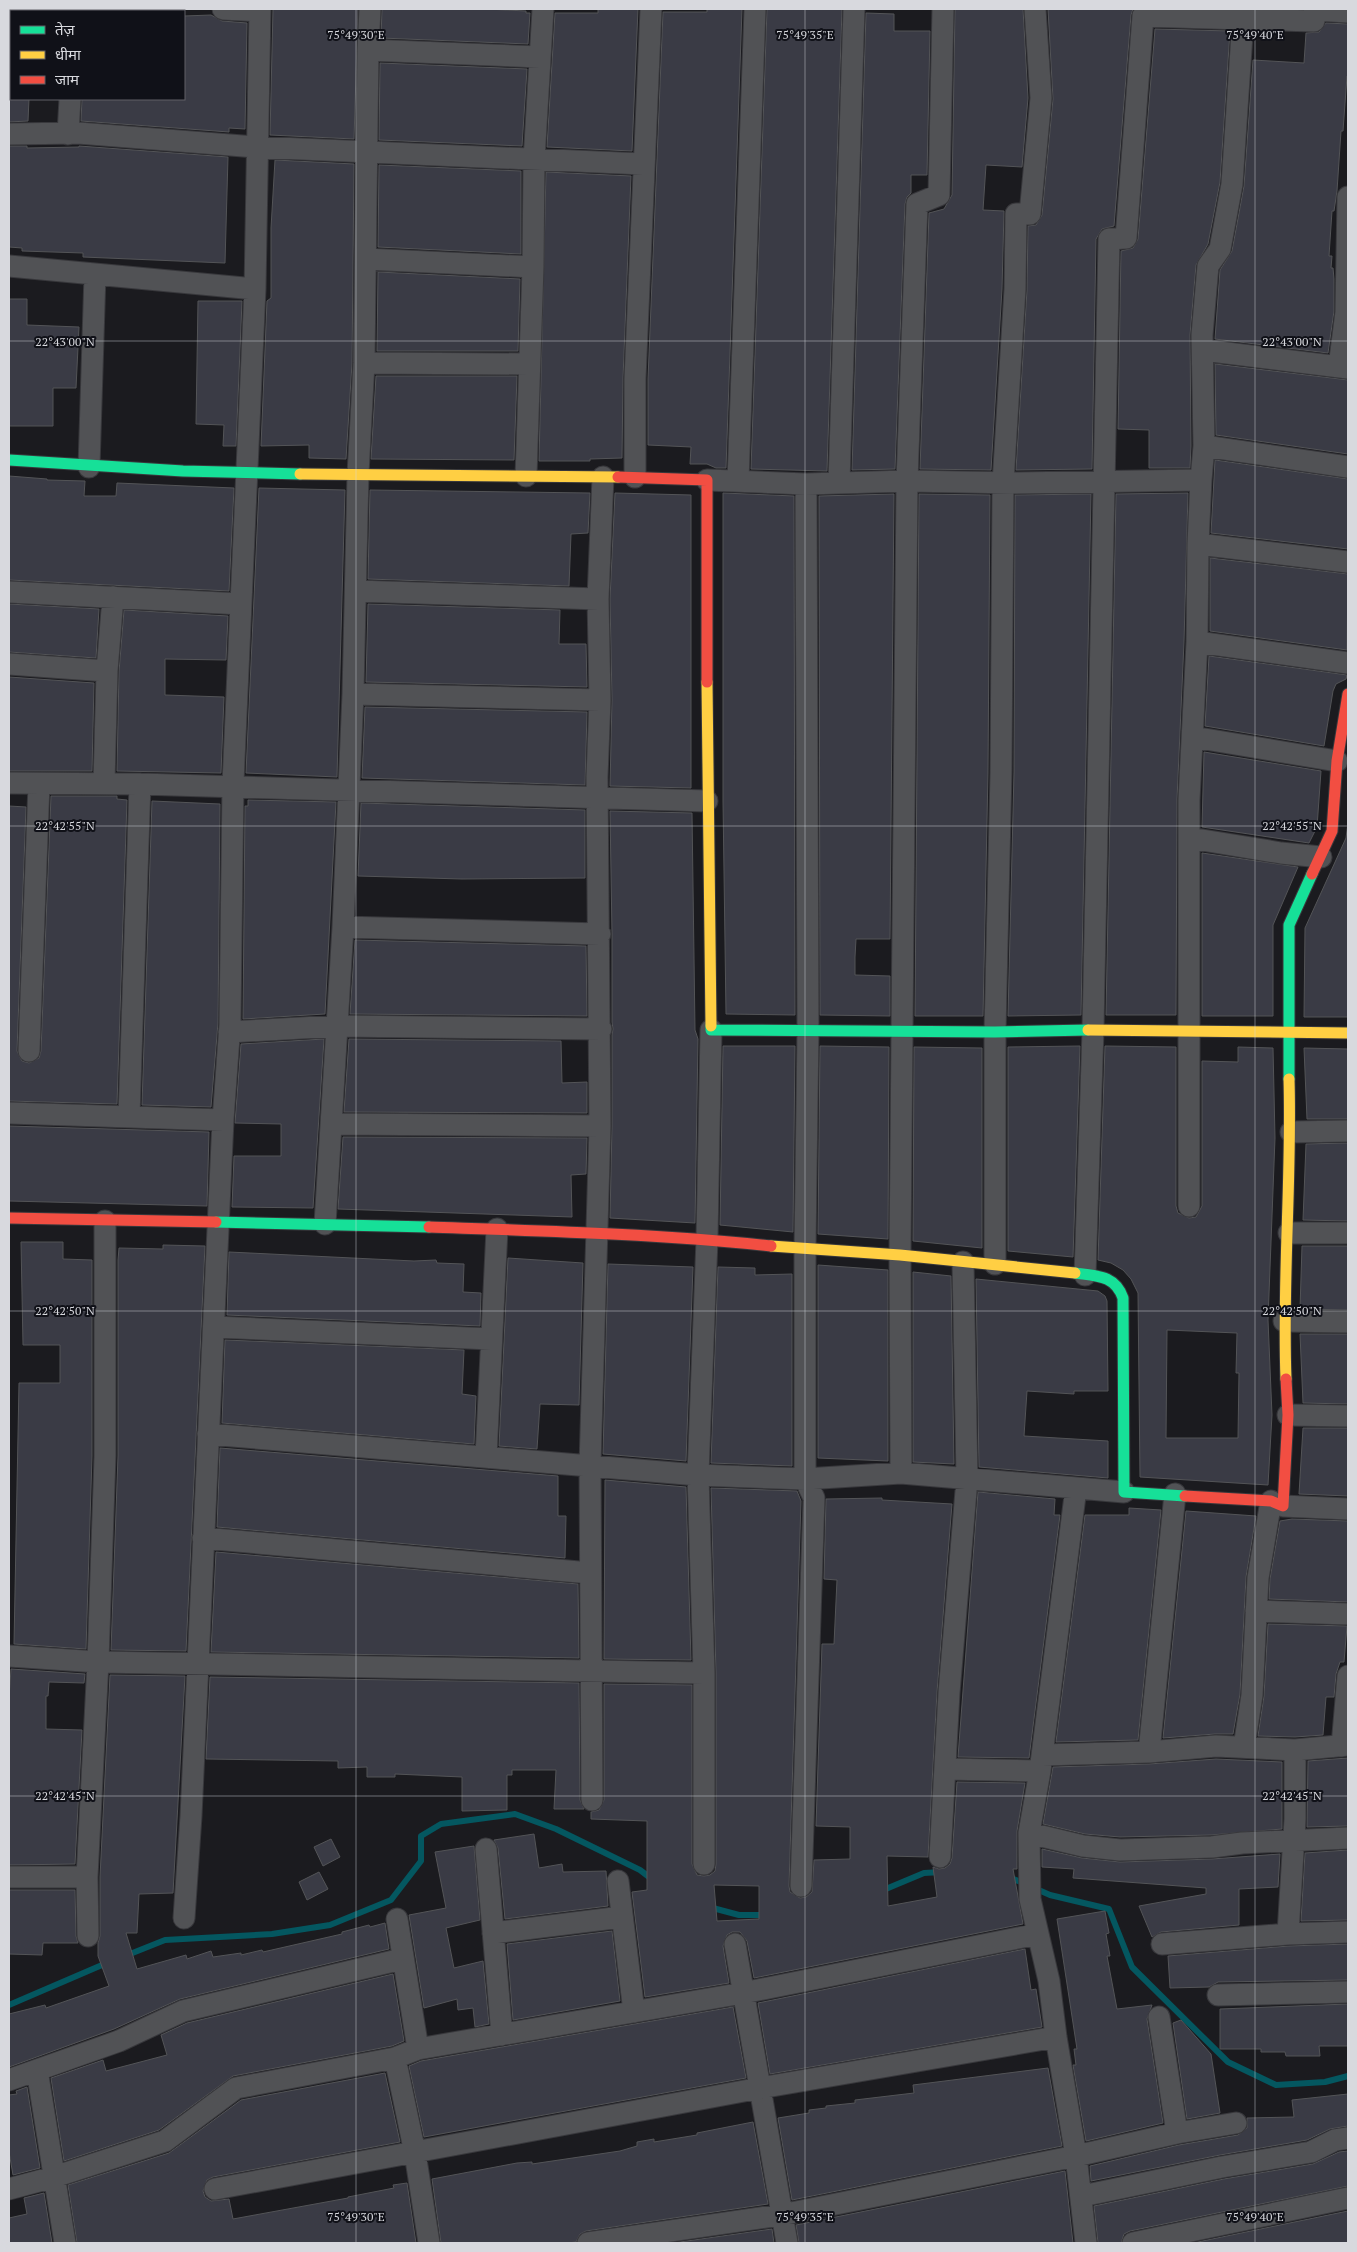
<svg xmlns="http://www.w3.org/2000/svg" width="1357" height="2252" font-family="'PT Serif','Noto Sans Devanagari',serif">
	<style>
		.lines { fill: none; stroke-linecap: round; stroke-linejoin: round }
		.stream { stroke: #045760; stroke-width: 6 }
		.building { fill: #3a3b45; stroke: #535457; fill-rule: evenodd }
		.street-casing { stroke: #38383c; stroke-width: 23 }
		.fast-casing { stroke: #38383c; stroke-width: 13 }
		.slow-casing { stroke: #38383c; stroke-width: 13 }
		.jam-casing { stroke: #38383c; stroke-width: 13 }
		.street { stroke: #515255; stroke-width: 21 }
		.fast { stroke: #16e098; stroke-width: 11 }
		.slow { stroke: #ffcf43; stroke-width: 11 }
		.jam { stroke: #f24e42; stroke-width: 11 }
		.ticks { fill: none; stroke: #d8d9de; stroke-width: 1; stroke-opacity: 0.45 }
		.ticks-label { font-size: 12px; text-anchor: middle; fill: #d8d9de; stroke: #101118; stroke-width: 4; stroke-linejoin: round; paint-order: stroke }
	</style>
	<rect width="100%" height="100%" fill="#1b1b1f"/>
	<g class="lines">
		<!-- stream -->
		<path class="stream" d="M1009,1877l41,18 59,14 23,58 96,95 48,23 49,-3 23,-6
			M881,1891l43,-18 18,-1
			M709,1907l30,8h28
			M125,1956l40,-16 107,-6 58,-9 61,-25 30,-39v-25l20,-12 74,-10 41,15 84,41 13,10
			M9,2005l100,-43"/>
	</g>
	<!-- building -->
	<path class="building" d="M273,9h85l-4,130 -84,-4z
		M382,9h104l40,2v2h4l-2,31 -147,-6z
		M598,9h40l-6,142 -85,-4 8,-134h43z
		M707,9h35l-16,459h-10l-9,-4h-17l1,-17 -43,-2v-66l15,-367h44z
		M767,9h75l-15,462 -76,-2z
		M955,9h68l5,89 -6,69 -36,-2 -3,45 21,1 -2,78 -11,181 -71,-1 9,-256 15,-4 8,-14z
		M1048,9h85l-2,6 -17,211 -12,3 -6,10 -4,230 -76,1 11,-180 1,-64 8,-1 6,-10 11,-116z
		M866,13l28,1v17h36l-3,144h-16v18l-4,4 -2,7 -10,265 -43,1z
		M211,15l11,6 25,2 -2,106 -16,-1v4l-148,-11 1,-22h102v-83z
		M1326,23l22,1v52h-1l-4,55h-2l-4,60 -3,20h-2l-3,45h3l-1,12h2l1,11v32l-6,42 -113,-14 5,-69 12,-19 12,-65 9,-126 51,3 2,-30 13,-1z
		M1155,29l75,2 -10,151 -12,62 -12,21 -6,70 1,111 -1,22h-41v-38l-31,-1 3,-178 12,-3 5,-9z
		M380,63l147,6 -5,77 -143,-6z
		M9,99h20l-1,22 -19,1z
		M9,146h18v2l52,-1v-1l149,11 -3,106 -142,-6v-4l-61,-2v-3l-13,-1z
		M275,160l79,4 -2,199 -6,96 -37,-1v-13l-48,1 6,-145 4,-3v-70z
		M379,165l142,6v83l-143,-7z
		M546,172l85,4 -8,202 -1,80 -32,1v2h-51z
		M378,272l142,7 -2,72h-141z
		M9,299h18v26l52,2 -3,61h-23v38h-44z
		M198,301h44l-6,145h-13l1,-21 -28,-1z
		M1215,364l133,16v74l-132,-19z
		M376,376h141l-3,84 -143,-1z
		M1215,460l133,19v70l-137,-16z
		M9,476l38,3v1l38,1 -1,15h32l1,-13 117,5 -5,103 -220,-11z
		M259,488l86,2 -8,287 -91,-4z
		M370,490l220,3 -2,40 -17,1 -2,52 -201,-7z
		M615,493l76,2v293l-81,-2 2,-86 -2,-101z
		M723,493l71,3 1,519 -69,-1 -3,-213z
		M1188,493l-4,149 -7,157 -1,216h-70l10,-521z
		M894,494l-4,445h-34l-1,18v18l35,1v40l-70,-1 -1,-519z
		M919,494l71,1 -2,277 -5,244h-68z
		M1091,494l-10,521 -73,1 6,-244 1,-277z
		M1210,558l138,16 -1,76 -137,-19z
		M9,604l90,5 -3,49 -87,-6z
		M368,604l192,6 -1,34h27l1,43 -221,-5z
		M124,610l104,6 -2,44 -61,-1v36l59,2 -3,76 -104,-2 2,-99z
		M1209,656l138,19 -1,4 -10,5 -3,7 -9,55 -119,-20z
		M9,677l85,6 -2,88h-83z
		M365,707l222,5 -2,73 -223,-7z
		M1204,752l117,19 -4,56 -8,16 -107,-16z
		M51,796h66v3l10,1 -10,304 -108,-3v-295l17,1 -9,244 5,10 7,2 10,-5 2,-7z
		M248,800l88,2 -11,212 -82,5 2,-213h3z
		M152,801l68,3 -2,219 -7,84 -69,-2z
		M361,803l224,7v68l-123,1 -104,-3z
		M610,811l82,2 3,217 3,9 -3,184 -85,-5 2,-92v-91l1,-6 -1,-7v-88z
		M1348,823v194h-44l1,-89 41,-90z
		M1202,853l96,14 -25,58v91h-71z
		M355,940l231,6 1,70 -237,-2z
		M324,1039l-11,169 -81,-1 2,-51h47v-32l-46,-1 6,-79z
		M349,1039l212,2 1,42 25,-1v31l-243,-1z
		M723,1046h72l-2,186 -73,-7z
		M820,1046l69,1 -1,192 -70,-5z
		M1080,1046l-7,211 -65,-6v-204z
		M1105,1046l71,1v159l2,7 11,5 7,-1 6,-11v-145l36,1v-15l35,1 2,90 -7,182 4,95 -4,70 -128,-8 -2,-184 -7,-14 -8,-9 -12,-7 -13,-3zM1167,1330l70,3 -1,40h3l-1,65h-72z
		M914,1047l68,1v200l-69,-7z
		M1304,1048l44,1v70h-41z
		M9,1126l200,6 -2,74 -198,-5z
		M343,1137l244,1 -1,36 -15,1 1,42 -234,-8z
		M1348,1143v78l-45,-1 3,-76z
		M21,1242h42v17l29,1v196l-6,193 -72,-5 5,-261h41v-38h-37z
		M163,1245l42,1 -19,405 -75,-1 7,-194v-196l1,-12 44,1z
		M1348,1246v64l-48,-1 2,-63z
		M229,1252l185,9 22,-1 1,3 27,1 -1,28 18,1 -1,33 -253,-11z
		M508,1258l75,5 -4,142 -39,-1 -3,45 -38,-3z
		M608,1264l85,3 -7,194 -83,-7z
		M818,1265l70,5v191l-70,-3z
		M718,1267l37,1v7l37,-1v192l-81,-3z
		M913,1272l38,4 3,188 -41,-2z
		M976,1279l122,12 7,5 2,5 1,90h-34v3l-47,-3 -3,45 84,5v37l-129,-11z
		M1300,1334h48v70l-45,-1z
		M225,1340l239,10 -2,44 14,2 -2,48 -252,-21z
		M1303,1428h45v68l-49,-2z
		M220,1448l338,28v40h8l-1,42 -348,-31z
		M605,1480l81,7 5,173 -87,-1z
		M711,1488l86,3 4,10 -12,385 1,6 10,6 6,-1 6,-5 2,-32 36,-1v-32l-34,-1 6,-182h12l3,-64 -13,-1 2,-80 56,-1v2l70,4 -15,188 -9,165 -41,-1 1,50 49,-9 -4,-30 6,2 6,-1 5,-4 2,-6 5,-76 68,1 -8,48v38h-4l10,55 -269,54 -7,-37 -7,-9h-8l-5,3 -4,11 6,37 -84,14 -13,-105 15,-2v-69l-56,-2v-7l8,-2 5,-10v-116l88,1v179l5,11 7,1 6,-1 5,-4 1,-7v-191zM714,1885l45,1v33l-42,2z
		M978,1492l77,7 -1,16h6l-31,243 -71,-1z
		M1129,1508l32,2 -23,230 -82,2 29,-227h44z
		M1186,1511l70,5 -10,61 -6,117 -7,40h-18l-52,4z
		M1292,1519l56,2v81l-79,-3 1,-20 10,-58z
		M216,1552l362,32 1,74 -368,-6z
		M1268,1624l79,2 -3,36h-4l-4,12 -2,23h-8l-3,38 -28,2 -37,-1 6,-40z
		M11,1669l74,5 -1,9 -35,-1 -1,14h-2v33l36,1 -7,134 -66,1v-167z
		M110,1675l75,1 -12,217 -34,1 -2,39h-11l11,36 49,-14 1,4 24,-8 2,6 28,-4v2l21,-5 1,2 79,-18v-2l27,-7 1,2 15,-4 4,26 -209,50 -66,30 -105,38v-53l36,-9 1,3 63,-22 -11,-30v-13l2,-7v-59z
		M210,1677l369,6 1,117 4,9h-30l2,-39h-44v5h-5v35l-45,1v-34l-67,-3v3h-28v-10l-29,1v-7l-132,-2z
		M1348,1758v68l-41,1 1,-66z
		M1216,1759l66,3v67l-71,6 -91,2 -35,-3 -42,-10 10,-57 96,-3z
		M534,1834l5,34 23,-4 1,8 43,-1 2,35 -103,13 -7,-71 -4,-8z
		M331,1839l9,18 -17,9 -9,-19z
		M474,1846l6,74 -34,8 8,40 29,-7 6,63 -14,3 -2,-19 -15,2 -1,-11 -33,9 -15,-93 37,-7 -11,-56z
		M1042,1849l40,9 38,4 92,-3 68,-5 -2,33 -39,2v36l-78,7 -9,5 -13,-31 67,-12v-6l-133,-10 1,-9 -32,-2z
		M1348,1850v70l-47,1 4,-68z
		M319,1872l9,17 -21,11 -8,-18z
		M9,1890h66l1,46 2,7h-35l-1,12 -33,-1z
		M1105,1911l4,22 -3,1 4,22h-3l10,53 35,-4 -5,14 16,104 -77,18 -13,-76h3l-2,-16h3l-20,-130z
		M612,1931l8,70 -107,19 -6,-76z
		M1348,1944v36l-130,2 -9,5 -39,1 -2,-32 121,-10z
		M1025,1949l6,41 5,-1 6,38 -272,47 -12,-71z
		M393,1974l11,67 -12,5 -159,30 -74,54 -95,31 -13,-83 52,-18 3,11 61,-16 -6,-20 26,-12z
		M1348,2004v42h-29l1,10h-34l-1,-4h-24v-3h-41v-40z
		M733,2007l13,71 -322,59 -15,-71 12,-5z
		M1181,2020l30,34 9,59 -33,6 -14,-96z
		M1048,2068l14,78 -270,54 -14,-82 31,-5v-3l17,-2v-2l29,-3v-3l59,-7 -1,-8z
		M385,2073l15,69 -187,35 -6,3 -4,11 2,6 6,4 18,-2 4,20 115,-21v-1l46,-9 -1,-3 14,-2 9,60h-339l-9,-58 101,-32 72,-53z
		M27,2087l13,81 -27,7 -4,-23v-57l8,-1 -1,-3z
		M1348,2094v32l-18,3 -23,11 -87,15 -129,26 -1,-15 89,-21 59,-10 9,-7v-10l47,-1 -2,-17z
		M753,2122l15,82 -182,27 -6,3 -4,8 -9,1h-126l-9,-64 85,-16 15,-1v2l88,-13 17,-5v-4l17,-3v3l43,-7v-2z
		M1348,2151v35l-218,45 -6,3 -3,9h-23l-4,-37 130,-27 89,-15 26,-12z
		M1065,2171l8,72h-274l-3,-18z
		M44,2193l8,50h-43v-25l18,-4 -3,-16z
		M1348,2211v32h-155z
		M772,2229l2,14h-101z"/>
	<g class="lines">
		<defs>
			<path id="street" d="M223,9l37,2
				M1315,10l33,2
				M81,11l1,-2
				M1143,16l100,3
				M368,50l172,7
				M9,134l69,-1 178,14 387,17
				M68,134l2,-35
				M366,259l167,8
				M9,266l246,23
				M1203,350l145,18
				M364,363l165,1
				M1339,367l7,-55 2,-115
				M1204,446l144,21
				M89,467l6,-193
				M526,476l7,-209 1,-107 9,-151
				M635,477v-98l16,-370
				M707,480l99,4 101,-3 109,2 185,-3 3,-34 -2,-111 6,-69 12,-17 12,-65 11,-165 71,2 1,-12
				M1201,480l-3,64 150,18
				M738,481l17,-472
				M839,483l15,-474
				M356,591l242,8
				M9,592l232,12
				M1197,642l151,21
				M9,664l98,7
				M353,694l247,6
				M1193,737l144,24
				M9,783l131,1 567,17
				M104,783l3,-112 6,-74
				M1190,838l91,15 40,4
				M343,927l257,7
				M229,1032l108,-6 264,3
				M29,1051l10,-267
				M9,1113l214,7
				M129,1117l11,-333
				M332,1124l268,2
				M1291,1132l57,-1
				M1189,1206v-406l8,-158 1,-98
				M325,1224l18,-297 10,-233 5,-220 6,-111 4,-313 2,-41
				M1289,1233h59
				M995,1264v-232l6,-260 2,-289 12,-194 1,-75h14l11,-116 -6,-89
				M1085,1275l8,-245 16,-791 17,-1 17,-222 5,-7
				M1284,1321l64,1
				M214,1327l277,12
				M1288,1415l60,1
				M208,1434l490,41 107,4 96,-6 223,19
				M486,1457l11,-228
				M901,1473l-1,-218 7,-774 10,-277 22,-9 4,-186
				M1076,1488l-36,283 -11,62 1,66 19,82 7,56 20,119 10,87
				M1283,1506l65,3
				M203,1538l387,35
				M1256,1611l92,3
				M9,1656l89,6 606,11
				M1342,1746l6,-70
				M1244,1747l8,-52 6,-117 13,-77
				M1149,1752l26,-258
				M1042,1755l107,-3 67,-6 79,4 53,-5
				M945,1769l95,2
				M592,1800l-2,-334 10,-340 -3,-349 3,-77 -2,-101 5,-122
				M1029,1833l54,13 37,4 92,-3 30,-4 106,-5
				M486,1849l16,186
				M940,1857l9,-164 18,-214 -4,-217
				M704,1864v-191l-6,-198 9,-236 4,-209
				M9,1877h78
				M618,1881l16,131
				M801,1886l13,-388 -9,-19v-230l3,-219 -2,-546
				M184,1918l7,-102 32,-696 7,-96 3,-241 22,-494 5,-280
				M397,1919l21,130
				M493,1933l129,-16
				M1288,1934l7,-115v-69
				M88,1936l-1,-59 11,-215 7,-206v-235
				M735,1944l52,299
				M1162,1944l126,-10 60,-2
				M1218,1995l130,-3
				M1159,2017l18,116
				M395,2058l20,95 14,90
				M37,2070l28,173
				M9,2080l110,-39 64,-30 219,-52
				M9,2189l45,-12 111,-36 71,-53 159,-30 23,-9 325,-56 295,-59
				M215,2189l545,-101 296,-51
				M1082,2196l140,-29 89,-15 24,-12 13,-2
				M588,2243l193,-28 295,-59 101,-23 59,-10
				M1133,2243l215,-45"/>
			<path id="fast" d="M9,460l174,11 117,3
				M711,1026v4l284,2 93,-2
				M1289,1079v-154l23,-51
				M216,1222l213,5
				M1075,1273c22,3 40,2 48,25l1,194 61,4"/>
			<path id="slow" d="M300,474l318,3
				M707,682l4,344
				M1088,1030l260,3
				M771,1246l129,9 175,18
				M1286,1379c-4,-100 6,-200 3,-300"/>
			<path id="jam" d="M618,477l89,3v202
				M1312,874l20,-43 5,-70 11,-67
				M9,1218l207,4
				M429,1227c114,4 228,7 342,19
				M1185,1496l86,5 12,5 5,-91 -2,-36"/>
		</defs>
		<!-- street casing -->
		<use href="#street" class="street-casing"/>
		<!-- fast casing -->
		<use href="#fast" class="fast-casing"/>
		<!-- slow casing -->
		<use href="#slow" class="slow-casing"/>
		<!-- jam casing -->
		<use href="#jam" class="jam-casing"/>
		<!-- street -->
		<use href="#street" class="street"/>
		<!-- fast -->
		<use href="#fast" class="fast"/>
		<!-- slow -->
		<use href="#slow" class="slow"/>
		<!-- jam -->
		<use href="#jam" class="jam"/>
	</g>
	<!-- ticks -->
	<path class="ticks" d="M356,9v2234M805,9v2234M1255,9v2234M9,341h1339M9,826h1339M9,1311h1339M9,1796h1339"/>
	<g class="ticks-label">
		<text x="356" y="39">75°49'30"E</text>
		<text x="805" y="39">75°49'35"E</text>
		<text x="1255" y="39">75°49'40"E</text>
		<text x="65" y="346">22°43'00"N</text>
		<text x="1292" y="346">22°43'00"N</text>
		<text x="65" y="830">22°42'55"N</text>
		<text x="1292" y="830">22°42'55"N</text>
		<text x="65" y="1315">22°42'50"N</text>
		<text x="1292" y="1315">22°42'50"N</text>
		<text x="65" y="1800">22°42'45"N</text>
		<text x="1292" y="1800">22°42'45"N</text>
		<text x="356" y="2221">75°49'30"E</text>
		<text x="805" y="2221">75°49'35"E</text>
		<text x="1255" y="2221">75°49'40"E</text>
	</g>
	<!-- border -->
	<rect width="1357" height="2252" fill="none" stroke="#d8d9de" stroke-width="20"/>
	<!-- legend -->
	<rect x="10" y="10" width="175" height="90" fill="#101118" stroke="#606167"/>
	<rect x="20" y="26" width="25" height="8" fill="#16e098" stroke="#606167"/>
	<text x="55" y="35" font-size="15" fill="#d8d9de">तेज़</text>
	<rect x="20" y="51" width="25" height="8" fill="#ffcf43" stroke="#606167"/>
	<text x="55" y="60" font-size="15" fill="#d8d9de">धीमा</text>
	<rect x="20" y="76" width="25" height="8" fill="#f24e42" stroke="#606167"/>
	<text x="55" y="85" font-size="15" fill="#d8d9de">जाम</text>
</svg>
